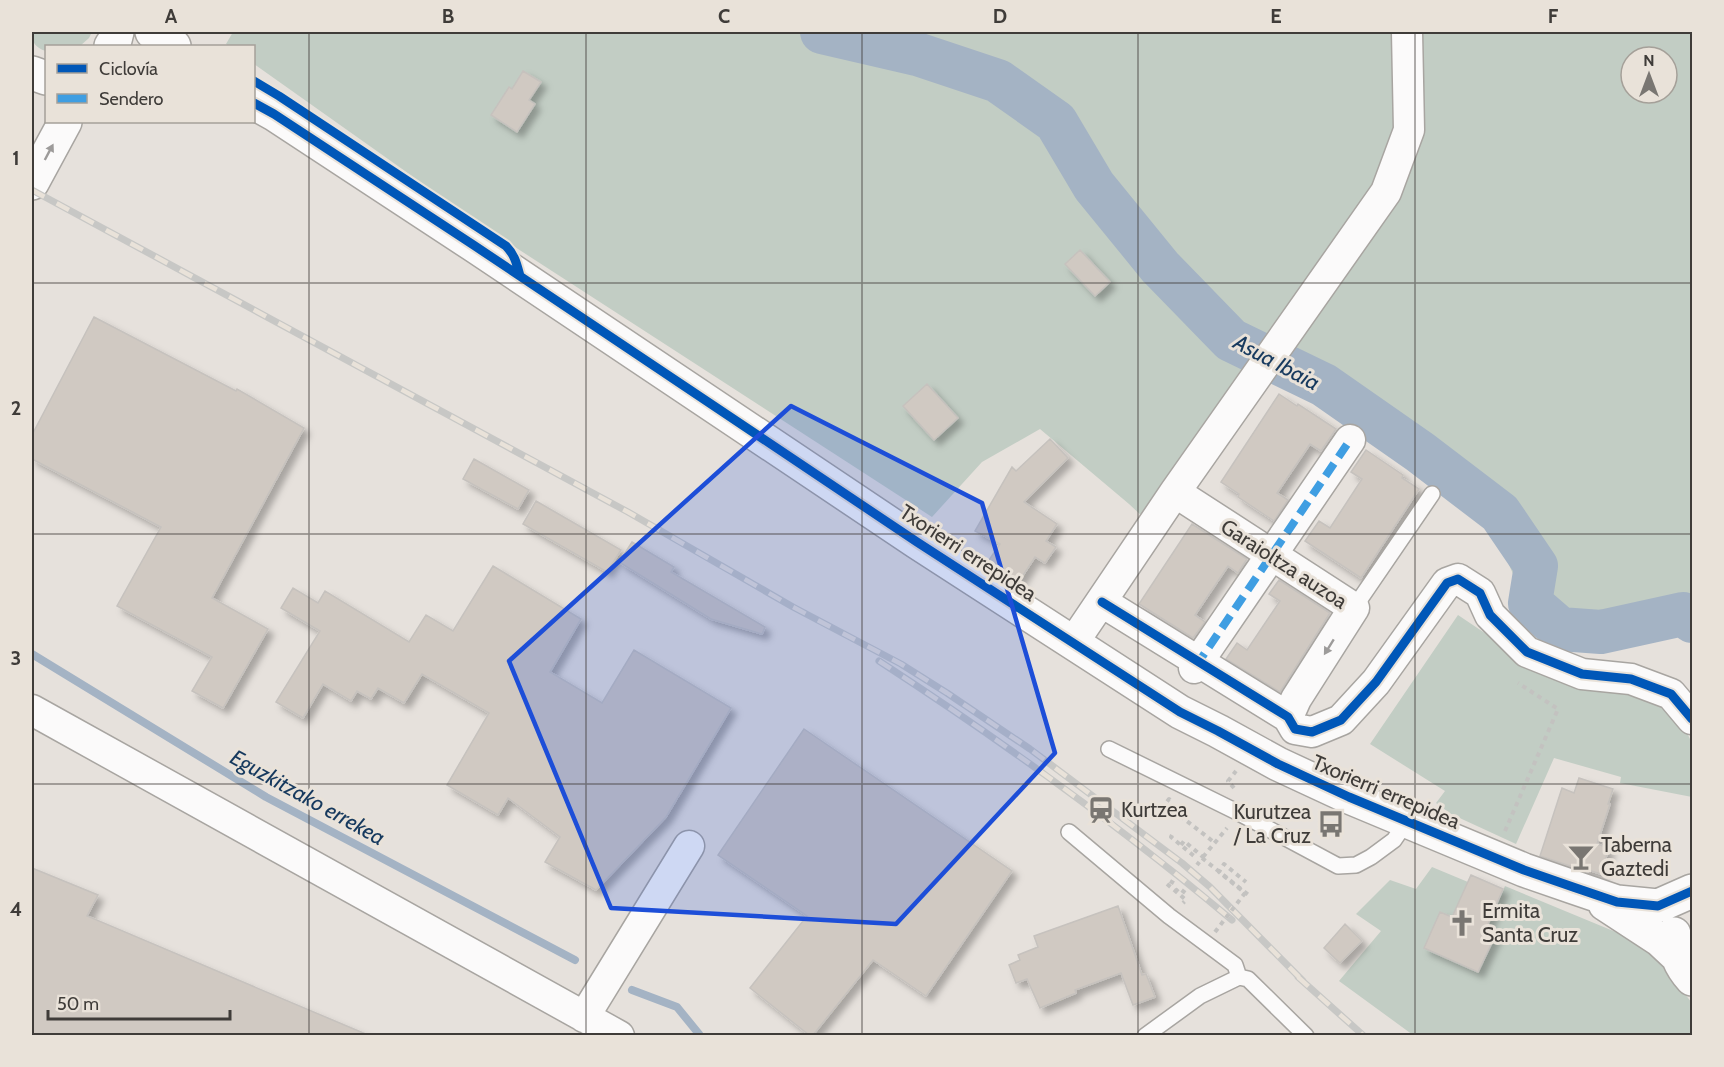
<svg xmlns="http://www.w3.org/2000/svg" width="1724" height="1067" font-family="Cabin,sans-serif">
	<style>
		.green { fill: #c2cdc4; fill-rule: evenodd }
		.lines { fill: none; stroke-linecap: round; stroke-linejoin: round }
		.stream { stroke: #a4b3c4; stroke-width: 8 }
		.river { stroke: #a4b3c4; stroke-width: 44 }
		.building { fill: #d0c9c2; stroke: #c6c2be; stroke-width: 1.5; filter: url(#shadow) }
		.lane-casing { stroke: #a8a5a1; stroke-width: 18 }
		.street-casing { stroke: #a8a5a1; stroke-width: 33 }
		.secondary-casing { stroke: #a8a5a1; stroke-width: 36 }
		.path { stroke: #c3c2c0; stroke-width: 4; stroke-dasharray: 4.5 4.5; stroke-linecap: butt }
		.lane { stroke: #fbfafa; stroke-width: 15 }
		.street { stroke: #fbfafa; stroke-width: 30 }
		.secondary { stroke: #fbfafa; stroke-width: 33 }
		.rail-casing { stroke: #c7c7c5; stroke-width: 7 }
		.rail { stroke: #e9e2d9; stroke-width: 4.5; stroke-dasharray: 14; stroke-linecap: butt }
		.path-bridge { stroke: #c3c2c0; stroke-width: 4; stroke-dasharray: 4.5 4.5; stroke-linecap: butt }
		.quiet { stroke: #3f9ee2; stroke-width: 8; stroke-dasharray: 15 8; stroke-linecap: butt }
		.cycleway-casing { stroke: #e9e2d9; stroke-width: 13 }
		.cycleway { stroke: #0057b8; stroke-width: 9 }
		.oneway { fill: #9d9b9a }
		.marked { fill: #1d4ed8; fill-opacity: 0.2; stroke: #1d4ed8; stroke-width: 4.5; stroke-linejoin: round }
		.grid { fill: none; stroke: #3f3c39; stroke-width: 1.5; stroke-opacity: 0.55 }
		.labels { text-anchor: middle; stroke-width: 6; stroke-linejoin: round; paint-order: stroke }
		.street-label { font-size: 21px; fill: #3f3c39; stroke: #e9e2d9 }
		.poi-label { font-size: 21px; fill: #3f3c39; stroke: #e9e2d9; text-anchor: start }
		.water-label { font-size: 22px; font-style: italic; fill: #16395e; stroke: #e9e2d9 }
		.neatline { fill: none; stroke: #3f3c39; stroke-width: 2 }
		.grid-label { font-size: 20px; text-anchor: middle; font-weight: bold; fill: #3f3c39 }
	</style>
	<defs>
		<filter id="shadow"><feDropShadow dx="5.5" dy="5.5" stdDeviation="3" flood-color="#0004"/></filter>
	</defs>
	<rect width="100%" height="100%" fill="#e6e1dc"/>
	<!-- green -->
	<path class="green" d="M32,32h60l-3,6 -9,8h-34v5c-10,-3 -15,-9 -14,-19z
		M233,32h1459v589l-37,13 -23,4 -55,-8 -34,-18 -27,-31 -9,-21 -8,-38 -34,-41 -153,-95 -50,-23 -118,155 -15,-14 -89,-75 -58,33 -50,55 -448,-290 -230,-163v-18h-25l-3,-2zM1631,57h36v36h-36z
		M1458,615l73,49 118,29 35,34 8,16v54l-72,-14 1,-6 -67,-19 -38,86 -65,-30 -15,-11 9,-12 -75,-47z
		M1432,867l36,15 -16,35 -12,-4 -15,35 53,24 18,-38 -10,-5 19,-43 147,61 17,27 23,29v32h-279l-74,-54 42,-50 -25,-17 34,-34 26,9z"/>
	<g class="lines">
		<!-- stream -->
		<path class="stream" d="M32,654l234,143 309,163
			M632,990l45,17 22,27"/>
		<!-- river -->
		<path class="river" d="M822,32l95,22 81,27 58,41 38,64 66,81 71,73 93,45 96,67 80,61 36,53 -6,37 30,26 41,3 82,-18 9,7"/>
	</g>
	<!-- building -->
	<path class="building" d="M523,71l18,11 -12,18 6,4 -18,28 -26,-17 18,-28 3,2z
		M1080,250l30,32 -15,14 -30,-32z
		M94,317l142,74 1,-2 67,39 -92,170 56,31 -45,79 -31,-17 20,-34 -95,-51 44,-79 -129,-68v-24z
		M927,384l31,34 -24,22 -31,-34z
		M1279,394l18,12 1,-2 38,25 -15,22 -11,-7 -33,49 11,7 -14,21 -36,-24 1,-3 -18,-12z
		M1050,439l18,19 -44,44 33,22 -11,17 10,6 -11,16 -10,-6 -17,26 -31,-20 13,-19 -25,-13 37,-64 4,4z
		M1366,450l37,25 -1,3 17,11 -58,89 -56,-37 14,-20 11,7 32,-49 -11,-7z
		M474,459l55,31 -11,19 -55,-30z
		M536,501l85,49 -14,22 -84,-48z
		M1192,524l55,35 -9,14 -10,-7 -33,49 10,7 -12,16 -54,-34z
		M632,542l42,25 -3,5 94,55 -3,7 -51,-15 -92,-57z
		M493,566l88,53 -31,53 52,31 32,-53 97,58 -65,109 -70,73 -51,-28 15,-25 -52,-39 -10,17 -51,-30 42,-72 -67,-39 -18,29 -26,-15 -7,11 -14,-8 -6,10 -28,-17 -20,34 -27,-16 44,-71 -39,-23 12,-20 25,15 7,-12 84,51 17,-27 27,16z
		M1279,580l51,33 -50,79 -54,-33 11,-16 10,7 33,-49 -11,-7z
		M804,729l208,142 -86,125 -53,-36 -60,75h-4l-59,-47 57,-72 -89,-61z
		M1579,778l34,11 -5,15h2l-13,40 12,4 -8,26 -13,-4v2l-48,-16 22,-68 12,5z
		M32,868l66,27 -11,21 281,119h-336z
		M1471,875l32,14 -17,40 10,5 -18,38 -54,-24 16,-36 12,5z
		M1118,906l24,69 4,-1 9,23 -22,8 -12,-32 -46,17 1,3 -36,15 -13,-29 -11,4 -7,-18 11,-5 -2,-5 20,-8 -4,-11z
		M1345,924l17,17 -22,22 -16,-15z"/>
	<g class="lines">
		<defs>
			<path id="lane" d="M1354,608l78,-114
				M1109,749l130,64 99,53 18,-1 15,-8 23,-17 13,-19
				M1069,832l100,84 66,49 4,12
				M1145,1036l55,-40 39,-19 9,2 58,57"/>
			<path id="street" d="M1175,492l179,116 -58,91 -8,18
				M1102,602l186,115 7,12 17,3 29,-12 35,-38 71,-99 11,-4 22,14 10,22 37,37 55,22 49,5 40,15 21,25
				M1073,643l102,-151 211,-300 23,-62 -2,-98
				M1194,668l156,-228
				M32,710l587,326
				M584,1017l105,-171"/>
			<path id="secondary" d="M152,32l22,14
				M111,46l4,-6 2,-8
				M32,73l14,5
				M254,103l20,11 201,132 442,296 263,170 38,19 60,33 71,33 175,73 49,17 44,15 41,4 34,-15
				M32,183l33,-61
				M1605,904l55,36 16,15
				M1674,934c0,19 6,32 18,45"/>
		</defs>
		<!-- lane casing -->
		<use href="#lane" class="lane-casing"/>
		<!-- street casing -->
		<use href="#street" class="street-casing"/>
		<!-- secondary casing -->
		<use href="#secondary" class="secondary-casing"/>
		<!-- path -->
		<path class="path" d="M1234,788l-6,-7 8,-10
			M1170,800l-1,-1 -4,5 50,39
			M1505,831l53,-122 -40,-26
			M1172,835l-1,2 23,19
			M1181,845l3,-4 19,16 -6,8
			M1203,857l24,-29
			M1202,858l49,39
			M1170,881l5,3
			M1167,884l19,16 -3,3
			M1175,892l4,-4 9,7"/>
		<!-- lane -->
		<use href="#lane" class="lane"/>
		<!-- street -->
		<use href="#street" class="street"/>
		<!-- secondary -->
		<use href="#secondary" class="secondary"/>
		<defs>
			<path id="rail" d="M32,190l596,322 165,95 108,57 46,29 83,56 152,114 28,24 93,94
				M879,661c123,80 241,165 353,259
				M1298,977l66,59"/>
		</defs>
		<!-- rail casing -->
		<use href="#rail" class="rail-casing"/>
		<!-- rail -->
		<use href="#rail" class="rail"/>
		<!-- path-bridge -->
		<path class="path-bridge" d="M1215,932l30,-39 -26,-21 5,-8 22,18"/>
		<!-- quiet -->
		<path class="quiet" d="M1196,666l154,-226"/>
		<defs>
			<path id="cycleway" d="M254,81l25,15 227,150c9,9 11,19 14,30
				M254,103l20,11 201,132 442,296 263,170 38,19 60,33 71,33 175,73 49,17 44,15 41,4 34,-15
				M1102,602l186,115 7,12 17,3 29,-12 35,-38 71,-99 11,-4 22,14 10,22 37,37 55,22 49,5 40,15 21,25"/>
		</defs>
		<!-- cycleway casing -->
		<use href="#cycleway" class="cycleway-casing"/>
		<!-- cycleway -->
		<use href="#cycleway" class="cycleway"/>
	</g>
	<!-- one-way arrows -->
	<defs><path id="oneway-solid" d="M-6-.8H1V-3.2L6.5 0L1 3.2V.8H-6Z" transform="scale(1.5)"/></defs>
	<g class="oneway">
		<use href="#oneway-solid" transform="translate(49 152) rotate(-62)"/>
		<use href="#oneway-solid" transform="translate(1329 647) rotate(122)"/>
	</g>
	<!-- marked area -->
	<path class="marked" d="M791,406l191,97 73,250 -159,171 -285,-16 -102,-247z"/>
	<!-- grid -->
	<path class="grid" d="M309,32v1004M586,32v1004M862,32v1004M1138,32v1004M1415,32v1004M32,283h1660M32,534h1660M32,784h1660"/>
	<!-- icons -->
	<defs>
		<symbol id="station-bare" viewBox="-9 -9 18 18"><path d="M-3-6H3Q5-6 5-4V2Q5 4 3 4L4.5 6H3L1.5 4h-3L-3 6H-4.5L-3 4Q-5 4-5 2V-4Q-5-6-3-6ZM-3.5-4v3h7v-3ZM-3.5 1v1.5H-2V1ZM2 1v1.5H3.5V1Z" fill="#797672" stroke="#e9e2d9" stroke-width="2.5" paint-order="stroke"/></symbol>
		<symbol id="bus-bare" viewBox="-9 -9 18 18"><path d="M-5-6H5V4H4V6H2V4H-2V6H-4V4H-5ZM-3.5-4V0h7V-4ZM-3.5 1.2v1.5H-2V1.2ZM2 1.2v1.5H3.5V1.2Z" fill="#797672" stroke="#e9e2d9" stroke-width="2.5" paint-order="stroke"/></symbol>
		<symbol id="bar-bare" viewBox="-9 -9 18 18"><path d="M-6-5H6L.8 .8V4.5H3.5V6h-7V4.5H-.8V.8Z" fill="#797672" stroke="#e9e2d9" stroke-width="2.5" paint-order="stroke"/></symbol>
		<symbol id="church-bare" viewBox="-9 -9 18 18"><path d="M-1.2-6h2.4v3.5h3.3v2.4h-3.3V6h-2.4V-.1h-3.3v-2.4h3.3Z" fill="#797672" stroke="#e9e2d9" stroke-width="2.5" paint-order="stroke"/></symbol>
	</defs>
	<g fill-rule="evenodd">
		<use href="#station-bare" x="1082" y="791" width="38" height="38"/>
		<use href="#bus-bare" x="1312" y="805" width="38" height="38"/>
		<use href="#bar-bare" x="1562" y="838" width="38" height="38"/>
		<use href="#church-bare" x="1443" y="904" width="38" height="38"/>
	</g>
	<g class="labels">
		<!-- street labels -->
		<g class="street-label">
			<text transform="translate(968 553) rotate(33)" y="7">Txorierri errepidea</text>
			<text transform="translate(1284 564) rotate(33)" y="7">Garaioltza auzoa</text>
			<text transform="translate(1386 792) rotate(23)" y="7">Txorierri errepidea</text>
		</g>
		<!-- poi labels -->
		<g class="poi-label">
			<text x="1121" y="817">Kurtzea</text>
			<text x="1311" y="819" text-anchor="end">Kurutzea<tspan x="1311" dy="24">/ La Cruz</tspan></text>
			<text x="1601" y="852">Taberna<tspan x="1601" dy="24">Gaztedi</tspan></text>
			<text x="1482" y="918">Ermita<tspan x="1482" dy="24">Santa Cruz</tspan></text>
		</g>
		<!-- water labels -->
		<g class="water-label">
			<text transform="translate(1277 362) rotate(28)" y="8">Asua Ibaia</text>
			<text transform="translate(308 797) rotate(29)" y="8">Eguzkitzako errekea</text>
		</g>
	</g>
	<!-- border -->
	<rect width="1724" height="1067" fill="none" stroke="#e9e2d9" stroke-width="66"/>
	<!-- legend -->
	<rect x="45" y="45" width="210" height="78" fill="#e9e2d9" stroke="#a5a099" stroke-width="1.5"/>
	<rect x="57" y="64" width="30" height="9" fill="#0057b8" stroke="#a5a099" stroke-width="1.5"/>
	<text x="99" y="75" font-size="18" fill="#3f3c39">Ciclovía</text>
	<rect x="57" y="94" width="30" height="9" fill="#3f9ee2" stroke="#a5a099" stroke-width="1.5"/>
	<text x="99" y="105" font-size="18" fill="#3f3c39">Sendero</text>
	<!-- north arrow -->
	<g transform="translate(1649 75)"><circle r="28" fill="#e9e2d9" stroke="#a5a099" stroke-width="1.5"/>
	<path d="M0-4.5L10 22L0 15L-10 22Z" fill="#797672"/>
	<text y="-9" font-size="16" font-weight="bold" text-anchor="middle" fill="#3f3c39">N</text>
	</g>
	<!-- scale -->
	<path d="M48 1010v9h182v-9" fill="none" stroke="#3f3c39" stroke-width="3"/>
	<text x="57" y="1010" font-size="18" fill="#3f3c39" stroke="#e9e2d9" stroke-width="4.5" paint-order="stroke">50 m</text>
	<rect x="33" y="33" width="1658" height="1001" class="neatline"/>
	<g class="grid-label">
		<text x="171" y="23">A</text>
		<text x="448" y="23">B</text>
		<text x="724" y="23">C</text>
		<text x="1000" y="23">D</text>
		<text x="1276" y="23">E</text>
		<text x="1553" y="23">F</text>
		<text x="16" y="165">1</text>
		<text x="16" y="415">2</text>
		<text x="16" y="665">3</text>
		<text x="16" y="916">4</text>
	</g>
</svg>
